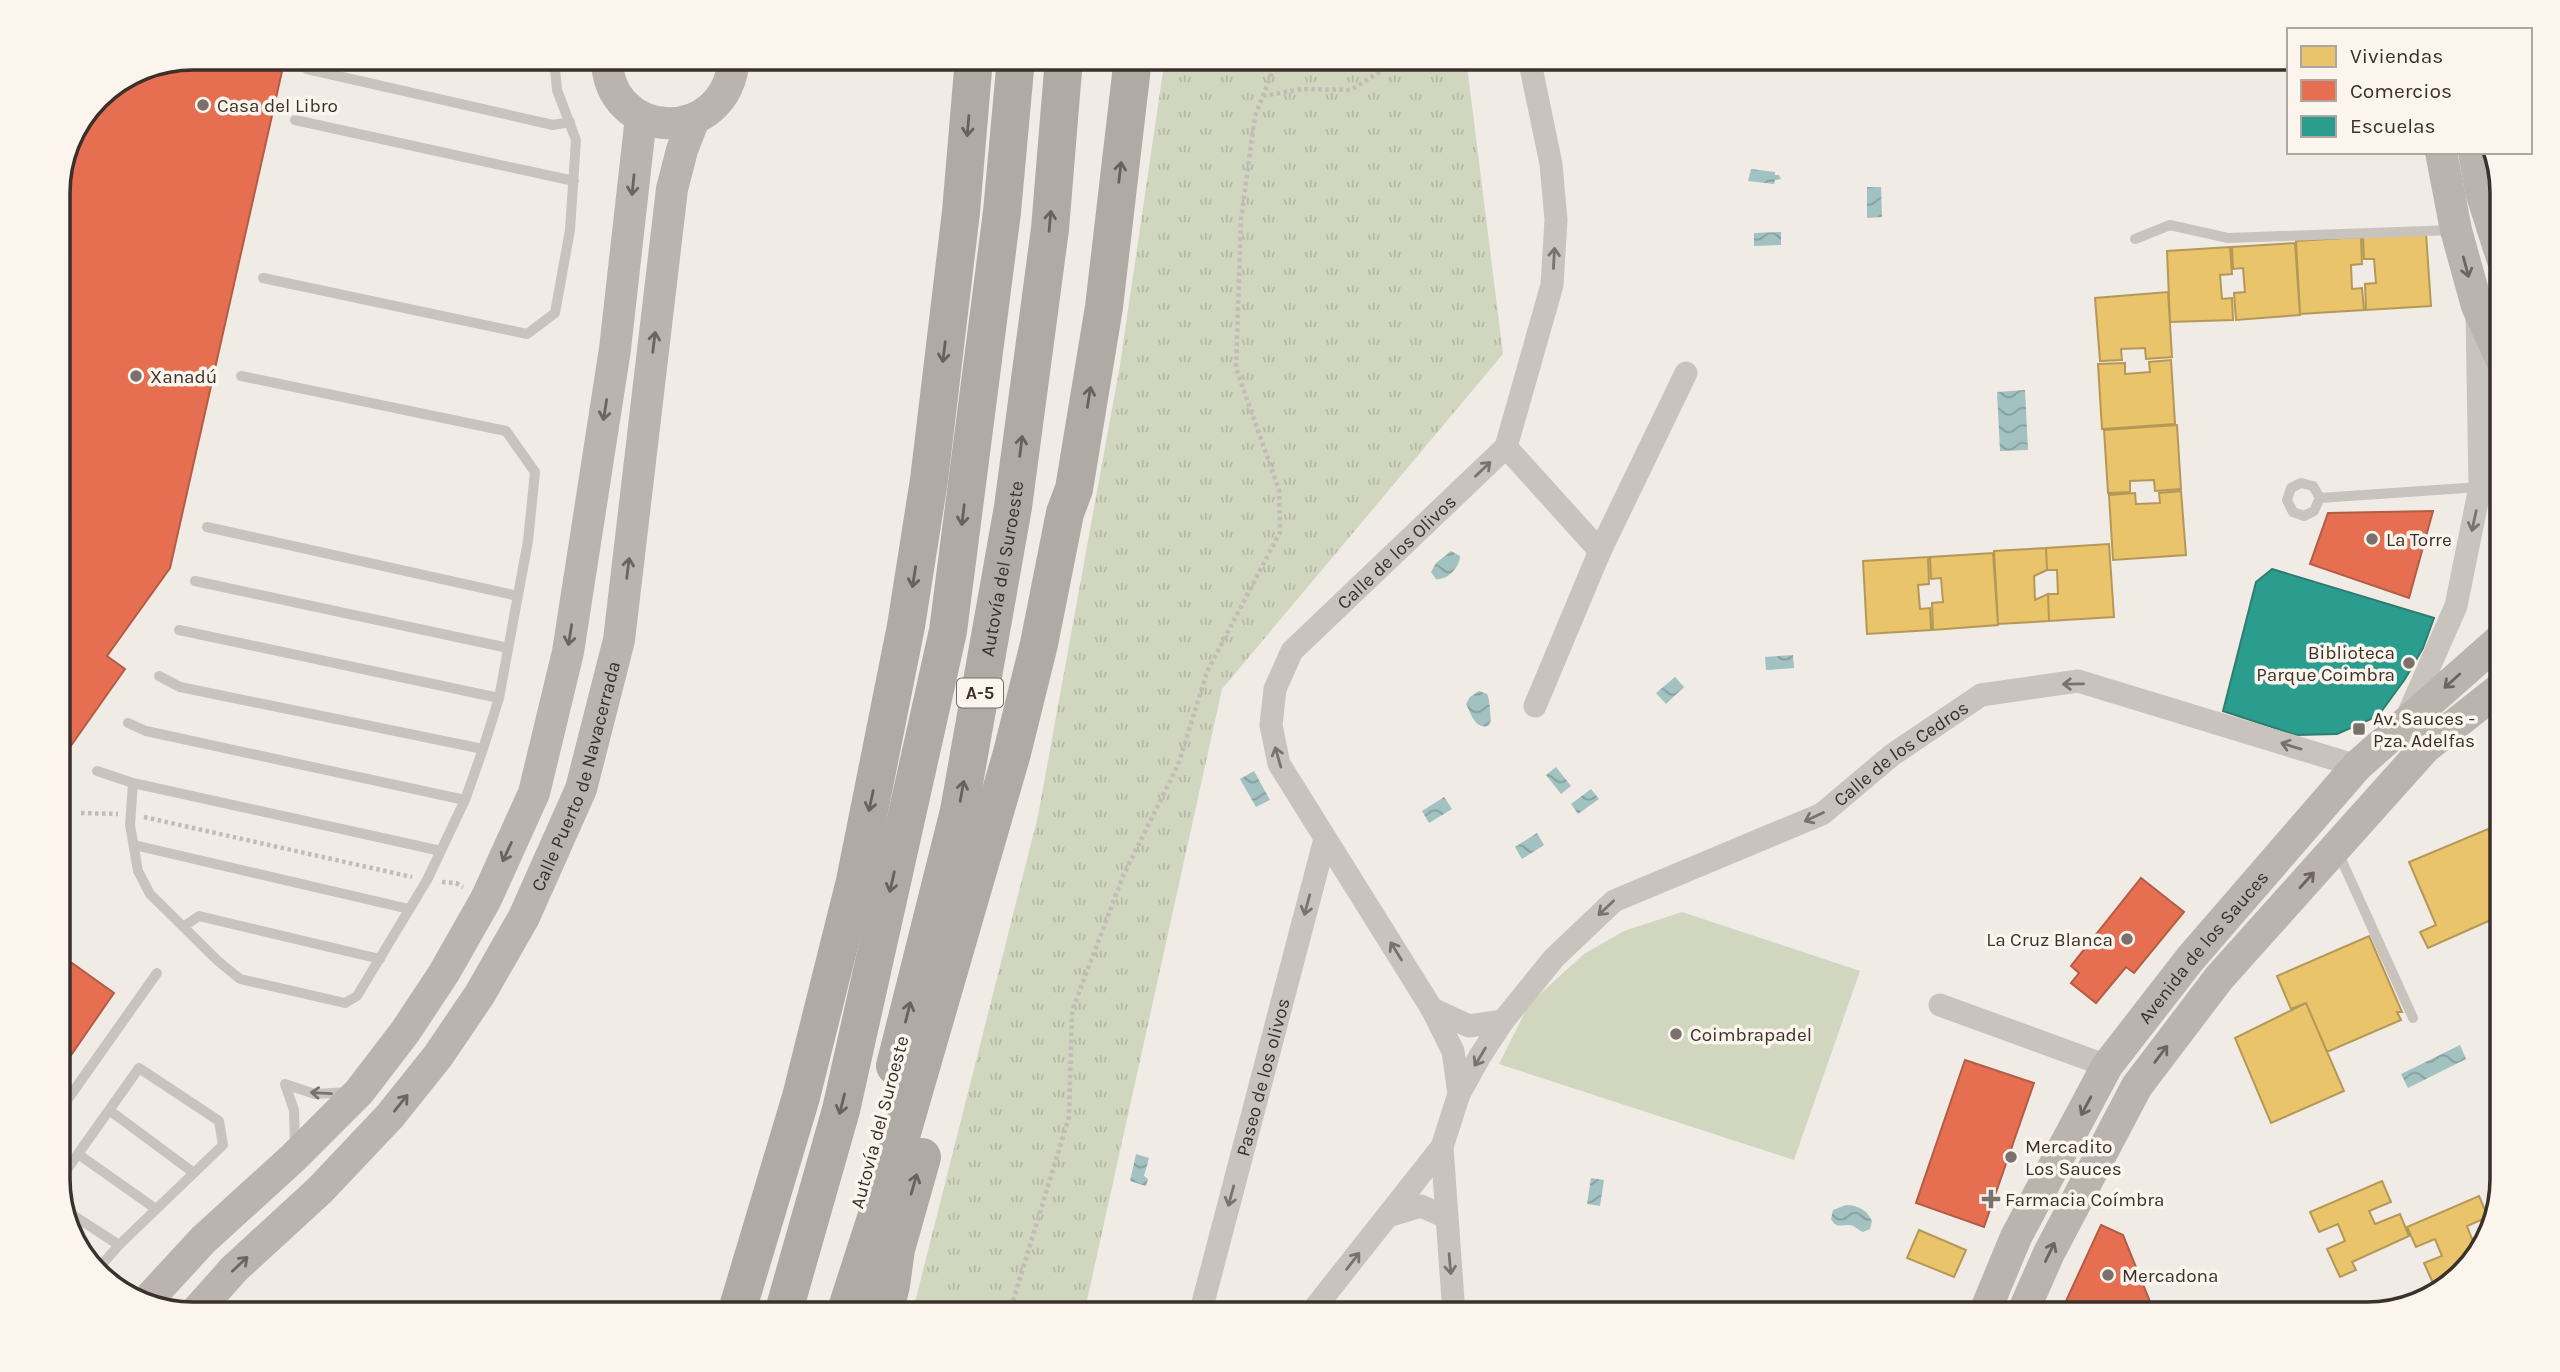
<svg xmlns="http://www.w3.org/2000/svg" width="2560" height="1372" font-family="Karla,sans-serif">
	<style>
		.grass { fill: url(#grass-tufts) }
		.park { fill: #d1d6bf }
		.water { fill: url(#water-waves) }
		.homes { fill: #e9c46a; stroke: #b59857; stroke-width: 2 }
		.shops { fill: #e76f51; stroke: #b35c46; stroke-width: 2 }
		.schools { fill: #2a9d8f; stroke: #2f7c71; stroke-width: 2 }
		.lines { fill: none; stroke-linecap: round; stroke-linejoin: round }
		.path { stroke: #c2bbb6; stroke-width: 4.5; stroke-dasharray: 3.5 3.5; stroke-linecap: butt }
		.lane { stroke: #c9c3be; stroke-width: 10 }
		.street { stroke: #c9c3be; stroke-width: 23 }
		.secondary { stroke: #bab3ae; stroke-width: 32 }
		.highway { stroke: #afaaa4; stroke-width: 38 }
		.oneway { stroke: #69615b }
		.oneway2 { stroke: #6e645f }
		.oneway3 { stroke: #7b726d }
		.poi-dot { fill: #7a716c; stroke: #fbf5ee; stroke-width: 2.5 }
		.labels { text-anchor: middle; stroke-width: 7; stroke-linejoin: round; paint-order: stroke }
		.shield { fill: #fbf5ee; stroke: #756b66; stroke-width: 2 }
		.shield-label { font-size: 18px; font-weight: bold; fill: #3b302b }
		.poi-label { font-size: 19px; fill: #3b302b; stroke: #fbf5ee; text-anchor: start }
		.street-label { font-size: 19px; fill: #3b302b; stroke: #fbf5ee }
		.rim { fill: none; stroke: #3b302b; stroke-width: 3.5 }
	</style>
	<defs>
		<pattern id="grass-tufts" width="24" height="20" patternUnits="userSpaceOnUse" patternTransform="scale(1.75)"><rect width="24" height="20" fill="#d1d6bf"/><path d="M3 7l-1-3M5 7V3M7 7l1-3M15 17l-1-3M17 17v-4M19 17l1-3" fill="none" stroke="#b4b8a4"/></pattern>
		<pattern id="water-waves" width="16" height="10" patternUnits="userSpaceOnUse" patternTransform="scale(1.75)"><rect width="16" height="10" fill="#a1c2c1"/><path d="M0 5q4-4 8 0t8 0" fill="none" stroke="#849e9d"/></pattern>
	</defs>
	<rect width="100%" height="100%" fill="#f0ebe5"/>
	<!-- grass -->
	<path class="grass" d="M1165,58h301l37,296 -281,335 -138,625h-172l126,-498 82,-451z"/>
	<!-- park -->
	<path class="park" d="M1682,912l178,59 -66,189 -295,-96 30,-60 55,-50 40,-23z"/>
	<!-- water -->
	<path class="water" d="M1751,169l24,3v3h4l2,4 -6,1 -1,4 -26,-3z
		M1867,187h14l1,30 -15,1z
		M1781,232v13l-27,1v-13z
		M2025,390l3,60 -28,1 -3,-59z
		M1451,551l9,5c0,11 -13,25 -24,23l-5,-7 5,-9z
		M1793,655l1,13 -28,2 -1,-13z
		M1675,677l9,10 -18,17 -10,-11z
		M1479,691l8,3c3,5 3,20 4,27l-3,5c-13,3 -17,-12 -22,-22l4,-7z
		M1556,767l15,19 -10,8 -15,-19z
		M1254,771l16,29 -14,7 -16,-28z
		M1591,789l8,10 -21,15 -7,-10z
		M1444,797l8,12 -23,14 -7,-12z
		M1537,833l7,12 -22,14 -7,-12z
		M2460,1045l6,14 -58,29 -7,-14z
		M1136,1154l13,4 -5,18 4,3 -2,7 -16,-5z
		M1591,1178l13,2 -4,26 -13,-2z
		M1846,1205c12,0 21,5 26,16l-2,8 -7,3c-5,-2 -9,-7 -14,-7 -10,0 -13,3 -18,-6l2,-9z"/>
	<!-- homes -->
	<path class="homes" d="M2426,233l5,73 -65,4 -1,-26 11,-1 -2,-24h-10l-1,-22z
		M2361,237l1,27 -11,1 1,24 10,-1 2,22 -64,4 -4,-73z
		M2295,243l5,72 -64,5 -2,-27 11,-1 -2,-24 -10,1 -1,-22z
		M2230,247l2,27 -12,1 2,24 10,-1 1,22 -63,2 -3,-71z
		M2168,292l4,65 -26,2 -1,-11 -24,1 1,11 -22,1 -5,-63z
		M2171,360l4,64 -73,5 -4,-65 27,-1v11l25,-2 -1,-10z
		M2177,425l4,64 -26,2 -1,-11 -24,1v11l-22,1 -4,-63z
		M2181,491l5,64 -73,5 -4,-65 26,-2 1,11 24,-1 -1,-10z
		M2109,544l5,73 -65,4 -1,-27h10l-1,-24h-10l-1,-22z
		M2046,548l1,22 -13,6 1,24 13,-6 1,27 -51,3 -4,-73z
		M1993,553l5,72 -65,5 -1,-27 11,-1 -2,-24 -10,1 -1,-22z
		M1928,557l1,27 -11,1 2,24 10,-1 1,22 -64,4 -4,-73z
		M2502,823v40l-14,-34z
		M2488,829l14,34v52l-74,33 -8,-16 16,-7 -27,-63z
		M2369,936l33,76h-5l4,8 -74,32 -21,-49 -15,6 -14,-33z
		M2306,1003l38,88 -73,32 -36,-85z
		M2382,1181l9,21 -22,9 6,13 25,-10 9,22 -57,26 4,8 -16,7 -13,-28 18,-8 -7,-17 -19,8 -9,-20z
		M2479,1196l9,21 -21,9 5,13 18,-7 -2,7 -29,33 -10,4 2,5 -7,8 -7,3 -13,-29 18,-7 -7,-17 -19,8 -9,-20z
		M1919,1230l47,20 -12,27 -47,-19z"/>
	<!-- shops -->
	<path class="shops" d="M193,58h92l-115,510 -63,88 18,13 -67,95v-579l10,-44 30,-44 44,-29z
		M2433,511l-24,87 -99,-34 18,-51z
		M2141,878l43,34 -50,61 -8,-6 -30,36 -25,-20 8,-10 -8,-7z
		M58,953l56,40 -56,81z
		M1965,1060l69,23 -50,144 -68,-24z
		M2101,1225l22,10 32,79h-95z"/>
	<!-- schools -->
	<path class="schools" d="M2272,569l162,49 -11,30 -18,31 -27,37 -41,18 -41,1 -73,-24 33,-129z"/>
	<g class="lines">
		<!-- path -->
		<path class="path" d="M1263,96l39,-7 49,1 50,-32
			M81,813l37,1
			M144,817l268,60
			M442,882l14,1 7,4
			M1009,1314l60,-197 3,-106 51,-135 55,-111 29,-93 73,-140 -1,-42 -43,-122 5,-149 14,-103 23,-58"/>
		<!-- lane -->
		<path class="lane" d="M508,58l45,9
			M307,69l246,56 17,-3
			M295,120l279,61
			M2135,239l35,-14 58,13 226,-8
			M263,278l264,56 28,-21 15,-83 6,-90 -19,-50 -3,-32
			M2320,498l-6,13 -10,5 -11,-4 -6,-12 4,-12 10,-5 12,3 7,12 160,-11
			M207,527l311,69
			M195,581l313,67
			M179,630l320,68
			M159,676l21,11 303,62
			M128,723l18,8 319,69
			M97,771l36,12 308,68
			M133,783l-3,42 8,46 12,23 68,67 22,18 105,24 12,-7 70,-116 38,-80 18,-51 16,-51 29,-157 7,-69 -29,-41 -265,-55
			M134,845l275,64
			M2337,850l76,168
			M183,927l16,-11 181,43
			M285,1084l30,10 34,-2
			M285,1084l9,26 1,36
			M109,1110l85,63
			M58,1113l99,-140
			M78,1154l78,55
			M58,1182l81,-114 80,53 4,24 -104,100 -21,24
			M65,1210l54,35"/>
		<!-- street -->
		<g class="street">
			<path d="M1506,447l94,104"/>
			<path d="M1535,706l65,-155 86,-178"/>
			<path d="M2407,717l49,-111 24,-119 -3,-171"/>
			<path d="M1940,1005l167,61"/>
			<path id="s1" d="M1432,1009l37,17 34,-5 51,-63 60,-57 208,-87 70,-59 89,-60 97,-14 279,85"/>
			<path d="M1459,1094l21,-38 23,-35"/>
			<path d="M1388,1216l33,-10 25,11"/>
			<path id="s2" d="M1200,1314l125,-475"/>
			<path d="M1310,1314l132,-167"/>
			<path id="s3" d="M1454,1314l-12,-167 17,-53 -6,-43 -21,-42 -153,-245 -8,-39 4,-36 17,-38 214,-204 46,-162 4,-65 -5,-56 -22,-106"/>
		</g>
		<!-- secondary -->
		<g class="secondary">
			<path d="M607,58c0,84 120,90 127,0"/>
			<path d="M2441,152l15,78 21,76 25,55"/>
			<path d="M2474,152l7,40 21,66"/>
			<path d="M145,1303l58,-63 90,-82 66,-66 46,-60 39,-59 42,-74 48,-106 34,-141 47,-303 26,-232"/>
			<path id="s4" d="M194,1314l40,-45 86,-79 70,-74 48,-60 42,-62 44,-77 57,-128 38,-149 53,-451 10,-39 12,-31"/>
			<path id="s5" d="M1984,1314l32,-77 91,-171 83,-107 167,-193 145,-128"/>
			<path d="M2022,1314l27,-61 88,-167 82,-108 206,-230 77,-61"/>
		</g>
		<!-- highway -->
		<g class="highway">
			<path id="s6" d="M895,1066l64,-255 54,-304 37,-278 14,-171"/>
			<path d="M736,1314l65,-217 54,-216 51,-255 23,-146 32,-268 13,-154"/>
			<path d="M783,1314l58,-204 107,-479 54,-419 14,-154"/>
			<path d="M845,1314l43,-133 124,-428 27,-109 26,-131 9,-24 30,-182 29,-249"/>
			<path d="M884,1314l7,-29 5,-36 26,-92"/>
		</g>
	</g>
	<!-- one-way arrows -->
	<defs><path id="oneway-shaft" d="M-6 0H5M1.5-3L5.5 0L1.5 3" fill="none" stroke-width="1.6" stroke-linecap="round" stroke-linejoin="round" transform="scale(1.75)"/></defs>
	<g class="oneway">
		<use href="#oneway-shaft" transform="translate(968 126) rotate(95)"/>
		<use href="#oneway-shaft" transform="translate(1120 172) rotate(-83)"/>
		<use href="#oneway-shaft" transform="translate(1050 221) rotate(-85)"/>
		<use href="#oneway-shaft" transform="translate(944 352) rotate(97)"/>
		<use href="#oneway-shaft" transform="translate(1089 397) rotate(-81)"/>
		<use href="#oneway-shaft" transform="translate(1021 446) rotate(-83)"/>
		<use href="#oneway-shaft" transform="translate(963 515) rotate(97)"/>
		<use href="#oneway-shaft" transform="translate(914 577) rotate(99)"/>
		<use href="#oneway-shaft" transform="translate(962 791) rotate(-80)"/>
		<use href="#oneway-shaft" transform="translate(871 801) rotate(102)"/>
		<use href="#oneway-shaft" transform="translate(892 882) rotate(103)"/>
		<use href="#oneway-shaft" transform="translate(908 1012) rotate(-76)"/>
		<use href="#oneway-shaft" transform="translate(842 1104) rotate(104)"/>
		<use href="#oneway-shaft" transform="translate(914 1184) rotate(-74)"/>
	</g>
	<g class="oneway2">
		<use href="#oneway-shaft" transform="translate(633 185) rotate(96)"/>
		<use href="#oneway-shaft" transform="translate(2466 267) rotate(75)"/>
		<use href="#oneway-shaft" transform="translate(654 342) rotate(-83)"/>
		<use href="#oneway-shaft" transform="translate(605 410) rotate(99)"/>
		<use href="#oneway-shaft" transform="translate(628 568) rotate(-83)"/>
		<use href="#oneway-shaft" transform="translate(570 635) rotate(99)"/>
		<use href="#oneway-shaft" transform="translate(2452 681) rotate(138)"/>
		<use href="#oneway-shaft" transform="translate(507 852) rotate(115)"/>
		<use href="#oneway-shaft" transform="translate(2307 880) rotate(-48)"/>
		<use href="#oneway-shaft" transform="translate(2161 1054) rotate(-53)"/>
		<use href="#oneway-shaft" transform="translate(401 1103) rotate(-51)"/>
		<use href="#oneway-shaft" transform="translate(2086 1106) rotate(118)"/>
		<use href="#oneway-shaft" transform="translate(2050 1252) rotate(-64)"/>
		<use href="#oneway-shaft" transform="translate(240 1264) rotate(-43)"/>
	</g>
	<g class="oneway3">
		<use href="#oneway-shaft" transform="translate(1554 258) rotate(-87)"/>
		<use href="#oneway-shaft" transform="translate(1483 469) rotate(-44)"/>
		<use href="#oneway-shaft" transform="translate(2474 521) rotate(102)"/>
		<use href="#oneway-shaft" transform="translate(2073 684) rotate(179)"/>
		<use href="#oneway-shaft" transform="translate(2291 746) rotate(-163)"/>
		<use href="#oneway-shaft" transform="translate(1278 757) rotate(-106)"/>
		<use href="#oneway-shaft" transform="translate(1814 817) rotate(155)"/>
		<use href="#oneway-shaft" transform="translate(1307 905) rotate(105)"/>
		<use href="#oneway-shaft" transform="translate(1606 908) rotate(137)"/>
		<use href="#oneway-shaft" transform="translate(1396 951) rotate(-122)"/>
		<use href="#oneway-shaft" transform="translate(1480 1057) rotate(121)"/>
		<use href="#oneway-shaft" transform="translate(321 1093) rotate(-177)"/>
		<use href="#oneway-shaft" transform="translate(1231 1196) rotate(105)"/>
		<use href="#oneway-shaft" transform="translate(1353 1261) rotate(-52)"/>
		<use href="#oneway-shaft" transform="translate(1450 1264) rotate(85)"/>
	</g>
	<!-- markers -->
	<g class="poi-dot">
		<circle cx="203" cy="105" r="7"/>
		<circle cx="136" cy="376" r="7"/>
		<circle cx="2372" cy="539" r="7"/>
		<circle cx="2409" cy="663" r="7"/>
		<rect x="2352" y="722" width="14" height="14" rx="3.5"/>
		<circle cx="2127" cy="939" r="7"/>
		<circle cx="1676" cy="1034" r="7"/>
		<circle cx="2011" cy="1157" r="7"/>
		<path d="M1987.5 1188.5h7v7h7v7h-7v7h-7v-7h-7v-7h7z"/>
		<circle cx="2108" cy="1275" r="7"/>
	</g>
	<g class="labels">
		<!-- shield labels -->
		<rect class="shield" x="957" y="678.5" width="46" height="29" rx="5"/>
		<g class="shield-label">
			<text x="980" y="699">A-5</text>
		</g>
		<!-- poi labels -->
		<g class="poi-label">
			<text x="217" y="112">Casa del Libro</text>
			<text x="150" y="383">Xanadú</text>
			<text x="2386" y="546">La Torre</text>
			<text x="2395" y="659" text-anchor="end">Biblioteca<tspan x="2395" dy="22">Parque Coimbra</tspan></text>
			<text x="2373" y="725">Av. Sauces -<tspan x="2373" dy="22">Pza. Adelfas</tspan></text>
			<text x="2113" y="946" text-anchor="end">La Cruz Blanca</text>
			<text x="1690" y="1041">Coimbrapadel</text>
			<text x="2025" y="1153">Mercadito<tspan x="2025" dy="22">Los Sauces</tspan></text>
			<text x="2005" y="1206">Farmacia Coímbra</text>
			<text x="2122" y="1282">Mercadona</text>
		</g>
		<!-- street labels -->
		<g class="street-label">
			<text dy="7" stroke="none"><textPath href="#s3" startOffset="864">Calle de los Olivos</textPath></text>
			<text dy="7" stroke="none"><textPath href="#s6" startOffset="509">Autovía del Suroeste</textPath></text>
			<text dy="7" stroke="none"><textPath href="#s1" startOffset="564">Calle de los Cedros</textPath></text>
			<text dy="7" stroke="none"><textPath href="#s4" startOffset="670">Calle Puerto de Navacerrada</textPath></text>
			<text dy="7" stroke="none"><textPath href="#s5" startOffset="430">Avenida de los Sauces</textPath></text>
			<text dy="7" stroke="none"><textPath href="#s2" startOffset="245">Paseo de los olivos</textPath></text>
			<text transform="translate(879 1122) rotate(-75)" y="7">Autovía del Suroeste</text>
		</g>
	</g>
	<!-- crop -->
	<path d="M0 0H2560V1372H0ZM193 70H2367A123 123 0 0 1 2490 193V1179A123 123 0 0 1 2367 1302H193A123 123 0 0 1 70 1179V193A123 123 0 0 1 193 70Z" fill="#fbf5ee" fill-rule="evenodd"/>
	<path class="rim" d="M193 70H2367A123 123 0 0 1 2490 193V1179A123 123 0 0 1 2367 1302H193A123 123 0 0 1 70 1179V193A123 123 0 0 1 193 70Z"/>
	<!-- legend -->
	<rect x="2287" y="28" width="245" height="126" fill="#fbf5ee" stroke="#aea6a0" stroke-width="2"/>
	<rect x="2301" y="46" width="35" height="21" fill="#e9c46a" stroke="#aea6a0" stroke-width="2"/>
	<text x="2350" y="63" font-size="21" fill="#3b302b">Viviendas</text>
	<rect x="2301" y="80" width="35" height="21" fill="#e76f51" stroke="#aea6a0" stroke-width="2"/>
	<text x="2350" y="98" font-size="21" fill="#3b302b">Comercios</text>
	<rect x="2301" y="116" width="35" height="21" fill="#2a9d8f" stroke="#aea6a0" stroke-width="2"/>
	<text x="2350" y="133" font-size="21" fill="#3b302b">Escuelas</text>
</svg>
